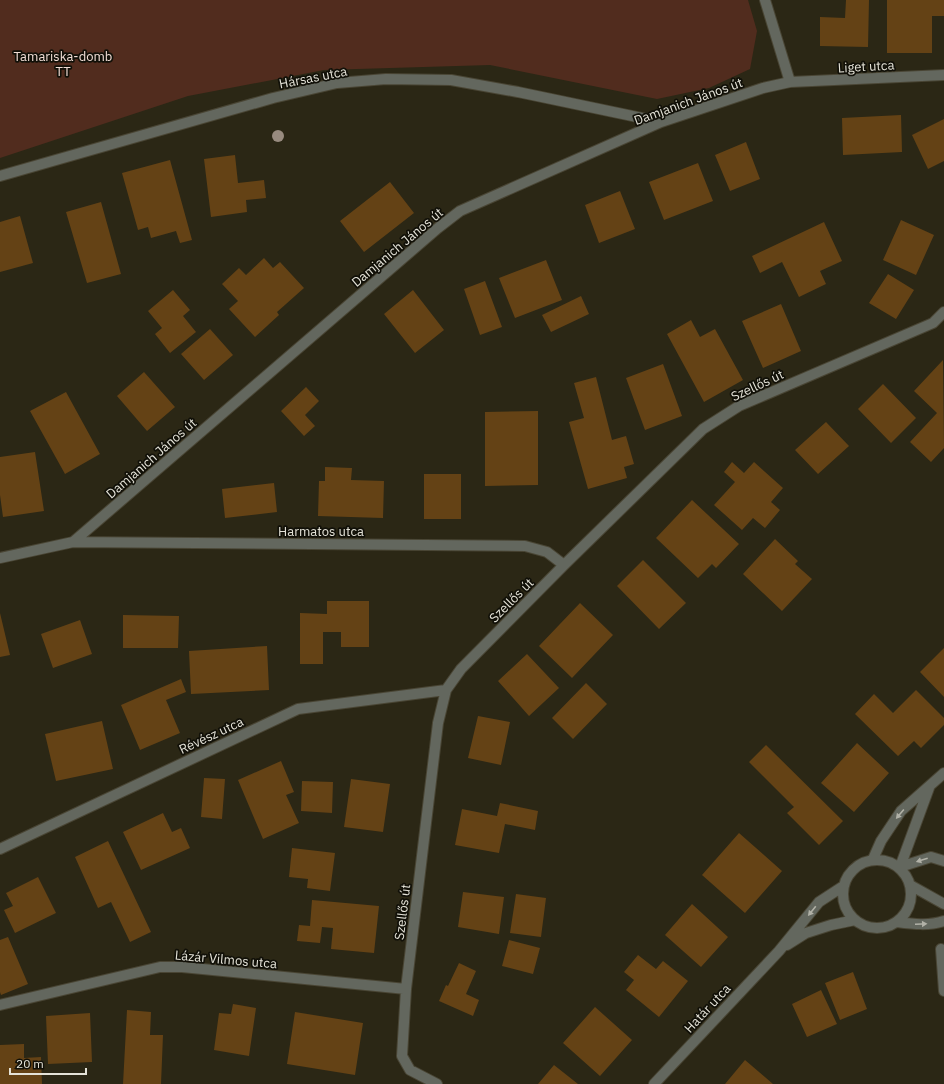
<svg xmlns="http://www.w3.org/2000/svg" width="944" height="1084" font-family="'IBM Plex Sans',sans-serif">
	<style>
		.green { fill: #512c1e }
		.building { fill: #644215 }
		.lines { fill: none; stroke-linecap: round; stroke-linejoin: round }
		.minor-casing { stroke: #494534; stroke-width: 12 }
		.minor { stroke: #63675e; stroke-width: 10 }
		.tree { fill: #988b7f }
		.oneway { fill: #b1b1a7 }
		.labels { text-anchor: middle; stroke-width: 3.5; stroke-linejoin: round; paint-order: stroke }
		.park-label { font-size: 13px; fill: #f1ddd5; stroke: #111008 }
		.street-label { font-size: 13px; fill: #e5e3d8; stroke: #111008 }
	</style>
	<rect width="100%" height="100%" fill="#2b2715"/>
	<!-- green -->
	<path class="green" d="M0,0h748l9,31 -7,38 -41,19 -52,11 -167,-34 -166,5 -136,26 -188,62z"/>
	<!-- building -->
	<path class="building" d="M846,0h23l-1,47 -48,-1v-29l25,1z
		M887,0h57v16h-12v37h-45z
		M901,115l1,37 -59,3 -1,-37z
		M944,119v42l-16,8 -16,-34z
		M746,142l14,37 -30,12 -15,-36z
		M235,155l3,28 26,-3 2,18 -20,2 1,12 -36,5 -7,-58z
		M170,160l22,80 -12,3 -4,-12 -25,7 -3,-11 -10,3 -16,-57z
		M698,163l15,38 -49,19 -15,-38z
		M390,182l24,31 -50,39 -24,-31z
		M620,191l15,38 -36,14 -14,-38z
		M101,202l20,72 -34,9 -21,-71z
		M20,216l13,47 -33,9v-50z
		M901,220l33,15 -18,40 -33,-15z
		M824,222l18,39 -22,10 6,13 -27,13 -17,-35 -22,11 -8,-17z
		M264,258l9,10 7,-6 24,26 -27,24 2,3 -24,22 -26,-28 9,-8 -16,-17 17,-16 7,7z
		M546,260l16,40 -47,18 -16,-40z
		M888,274l26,16 -18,29 -27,-16z
		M485,281l17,46 -22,8 -16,-46z
		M173,290l17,20 -7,6 13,16 -26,21 -15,-19 7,-6 -14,-17z
		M413,290l31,40 -29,23 -31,-39z
		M581,296l8,18 -38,18 -9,-17z
		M781,304l20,47 -38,17 -21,-47z
		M691,320l9,17 15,-8 28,51 -39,22 -37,-68z
		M210,329l23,26 -29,25 -23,-26z
		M943,360l1,88 -13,14 -21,-20 27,-29 -23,-22z
		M663,364l19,52 -37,14 -19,-52z
		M144,372l31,35 -28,24 -30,-35z
		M596,377l16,63 14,-4 8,28 -10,3 3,11 -39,11 -19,-67 15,-4 -10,-35z
		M883,384l33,34 -25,25 -33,-34z
		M306,387l13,14 -14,14 10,11 -11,10 -23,-25z
		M66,392l34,62 -35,20 -35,-63z
		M538,411v74l-53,1v-74z
		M826,422l23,24 -31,28 -23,-24z
		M35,452l9,59 -41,6 -3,-22v-38z
		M732,462l12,11 10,-11 29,26 -12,14 9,8 -15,18 -12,-10 -11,12 -28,-25 21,-23 -11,-10z
		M325,467l27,1 -1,12 33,1 -1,37 -65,-2 1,-35h6z
		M424,474h37v45h-37z
		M274,483l3,29 -52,6 -3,-29z
		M692,500l47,44 -23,24 -4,-4 -14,14 -42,-40z
		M775,539l23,22 -3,3 17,15 -30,32 -39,-37z
		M643,560l43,43 -27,26 -42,-43z
		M327,601h42v46h-28v-15h-18v32h-23v-51l27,1z
		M580,603l33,32 -41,43 -33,-32z
		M0,613l10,42 -10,2z
		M123,615l56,1 -1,32h-55z
		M80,620l12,34 -39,14 -12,-34z
		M267,646l2,44 -78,4 -2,-43z
		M944,648v49l-24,-25z
		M527,654l32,34 -30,28 -31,-35z
		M181,679l5,13 -20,8 14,33 -40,17 -19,-45z
		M586,683l21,21 -34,35 -21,-21z
		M916,690l28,28v7l-23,23 -7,-7 -16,15 -43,-42 19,-20 19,19z
		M478,716l32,6 -9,43 -33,-7z
		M102,721l11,48 -57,12 -11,-47z
		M857,743l32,30 -35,39 -33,-29z
		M766,745l77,76 -24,24 -32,-32 7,-6 -45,-45z
		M281,761l13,31 -8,3 13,28 -36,16 -25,-59z
		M204,778l21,1 -3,40 -21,-2z
		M351,779l39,5 -7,48 -39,-5z
		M302,781l31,1 -1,31 -31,-2z
		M500,803l38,8 -3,19 -30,-6 -6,29 -44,-8 7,-36 35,7z
		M163,813l9,19 9,-4 9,20 -49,22 -18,-38z
		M739,833l43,38 -37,42 -43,-38z
		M108,841l43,91 -21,10 -19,-40 -13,6 -23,-51z
		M292,848l43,5 -5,38 -23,-3 1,-9 -19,-2z
		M38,877l18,36 -41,20 -11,-23 9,-4 -7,-13z
		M463,892l41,5 -5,37 -41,-7z
		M516,894l30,4 -5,39 -31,-4z
		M312,900l67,6 -5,47 -43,-4 2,-21 -11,-1 -2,16 -23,-2 2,-16 11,1z
		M692,904l36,33 -27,30 -36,-32z
		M8,937l20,47 -27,11 -1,-3v-52z
		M509,940l31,8 -7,26 -31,-8z
		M638,955l18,14 7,-8 25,20 -29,36 -33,-27 8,-10 -10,-8z
		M459,963l17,8 -10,23 13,6 -6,16 -34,-15 7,-16 2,1z
		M853,972l14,37 -27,11 -15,-37z
		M821,990l16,34 -30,13 -15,-33z
		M233,1004l23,4 -7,48 -35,-6 5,-37 12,1z
		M595,1007l37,33 -32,36 -37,-33z
		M127,1010l24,2 -1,23h13l-2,49h-38z
		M295,1012l68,11 -8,52 -68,-11z
		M90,1013l2,49 -44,2 -2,-48z
		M24,1044v14l17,-1 1,27h-42v-39z
		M745,1060l28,24h-48z
		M554,1065l24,19h-40z"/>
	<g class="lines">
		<defs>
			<path id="minor" d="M765,0l25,82
				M0,176l273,-78 64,-15 49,-4 65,1 67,12 143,30
				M73,542l452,4 22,6 17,13
				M0,558l73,-16 365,-314 22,-17 201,-89 102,-34 27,-6 154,-7
				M0,849l298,-140 148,-19
				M873,859l8,-18 20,-30 43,-38
				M843 894a34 34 0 1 1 68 0a34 34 0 1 1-68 0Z
				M900,867l29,-79
				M900,867l31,-10 13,4
				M910,885l34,19
				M897,922c16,2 32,4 47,-1
				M787,945l19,-12 25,-8 24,-5
				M941,949l3,42
				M0,1005l160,-38h22l224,22
				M437,1084l-27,-14 -8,-14 4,-67 32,-266 8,-33 15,-21 103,-104 139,-136 36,-23 194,-83 11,-11
				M654,1084l125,-133 40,-49 23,-15"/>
		</defs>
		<!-- minor casing -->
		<use href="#minor" class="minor-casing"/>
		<!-- minor -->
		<use href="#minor" class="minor"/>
	</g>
	<!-- trees -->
	<circle class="tree" cx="278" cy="136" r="6"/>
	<!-- one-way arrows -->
	<defs><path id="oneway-solid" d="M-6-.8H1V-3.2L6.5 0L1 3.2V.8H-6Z"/></defs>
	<g class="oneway">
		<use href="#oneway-solid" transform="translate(900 814) rotate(130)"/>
		<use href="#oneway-solid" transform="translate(922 860) rotate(162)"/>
		<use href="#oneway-solid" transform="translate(812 911) rotate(129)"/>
		<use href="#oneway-solid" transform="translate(921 924) rotate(-2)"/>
	</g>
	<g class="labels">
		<!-- park labels -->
		<g class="park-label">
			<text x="63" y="61">Tamariska-domb<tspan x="63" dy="15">TT</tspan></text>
		</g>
		<!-- street labels -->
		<g class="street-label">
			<text transform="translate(866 66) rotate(-3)" y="5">Liget utca</text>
			<text transform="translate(313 77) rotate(-11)" y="5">Hársas utca</text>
			<text transform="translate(688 101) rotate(-20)" y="5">Damjanich János út</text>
			<text transform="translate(397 247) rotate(-40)" y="5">Damjanich János út</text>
			<text transform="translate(757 385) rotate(-25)" y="5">Szellős út</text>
			<text transform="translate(151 458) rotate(-41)" y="5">Damjanich János út</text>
			<text x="321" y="536">Harmatos utca</text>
			<text transform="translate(511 600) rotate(-45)" y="5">Szellős út</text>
			<text transform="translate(211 735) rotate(-25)" y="5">Révész utca</text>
			<text transform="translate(402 912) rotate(-83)" y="5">Szellős út</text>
			<text transform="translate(226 959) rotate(5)" y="5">Lázár Vilmos utca</text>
			<text transform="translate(707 1008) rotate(-47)" y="5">Határ utca</text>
		</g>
	</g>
	<!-- scale -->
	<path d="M10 1068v6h76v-6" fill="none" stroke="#e5e3d8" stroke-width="2"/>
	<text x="16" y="1068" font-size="12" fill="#e5e3d8" stroke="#111008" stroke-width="3" paint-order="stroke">20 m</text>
</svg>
